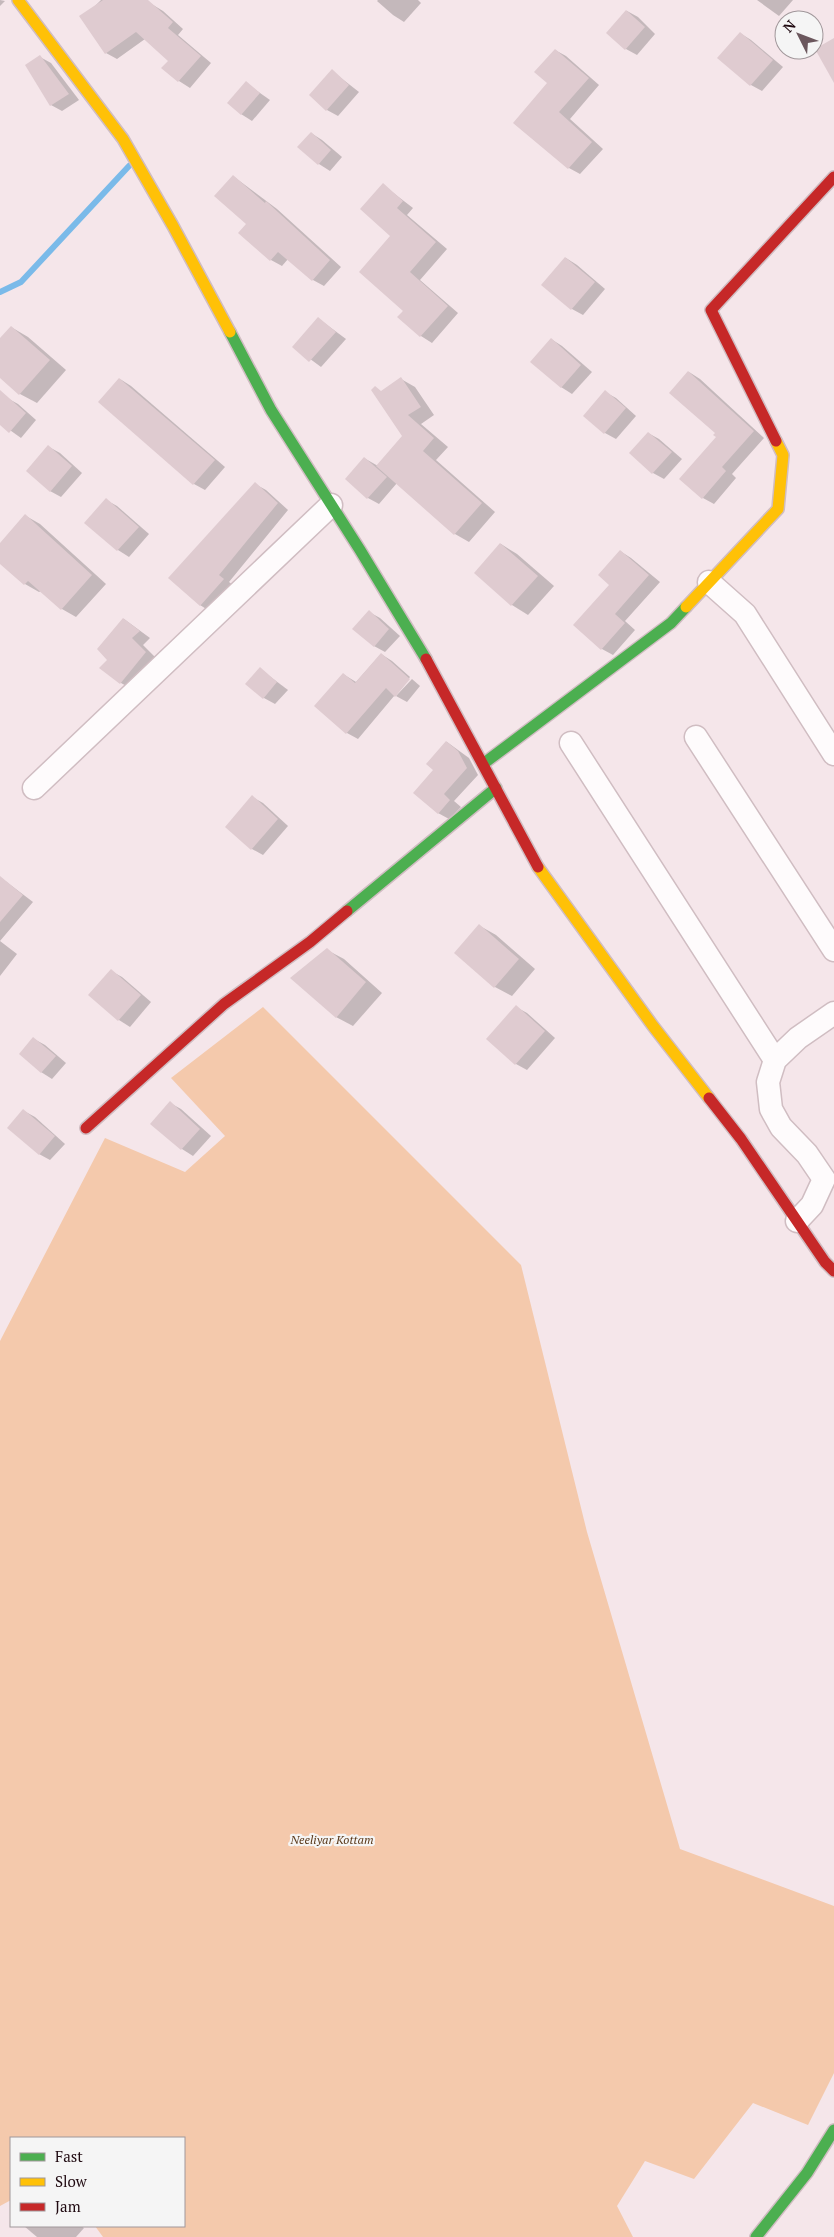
<svg xmlns="http://www.w3.org/2000/svg" width="834" height="2237" viewBox="0 0 834 2237" font-family="'PT Serif',serif">
<style>
.green{fill:#f4c9ac}
.shadow{fill:#0003}
.lines{fill:none;stroke-linecap:round;stroke-linejoin:round}
.stream{stroke:#7abae9;stroke-width:6}
.building{fill:#dfcbd0}
.street-casing{stroke:#d0bdc2;stroke-width:25}
.fast-casing{stroke:#d0bdc2;stroke-width:14}
.slow-casing{stroke:#d0bdc2;stroke-width:14}
.jam-casing{stroke:#d0bdc2;stroke-width:14}
.street{stroke:#fefbfc;stroke-width:22}
.fast{stroke:#4caf50;stroke-width:11}
.slow{stroke:#ffc107;stroke-width:11}
.jam{stroke:#c62828;stroke-width:11}
.labels{text-anchor:middle;dominant-baseline:central;stroke-width:4.5;stroke-linejoin:round;paint-order:stroke}
.park-label{font-size:12px;font-style:italic;fill:#5b3a1b;stroke:#f5f5f5}
</style>
<rect width="100%" height="100%" fill="#f5e6ea"/>
<!-- green -->
<path class="green" d="M263 1007 521 1265 587 1532 680 1849 834 1906V2073L808 2125 753 2103 694 2179 645 2161 617 2206 633 2237H103L95 2226H184V2138H11V2200L0 2206V1341L105 1138 185 1172 225 1136 171 1078Z"/>
<!-- shadow -->
<g class="shadow">
<path d="M0 0 5 1 0 6Z"/>
<path d="M101 0H145L163 11 183 29 178 35 211 63 190 88 179 81 169 60 145 39 117 59 106 53 93 8Z"/>
<path d="M378 0H418L421 3 404 22 393 15 377 1Z"/>
<path d="M757 0H793L779 16Z"/>
<path d="M627 11 638 17 655 34 637 55 626 49Z"/>
<path d="M740 33 751 40 783 67 762 91 751 85Z"/>
<path d="M555 50 566 56 599 85 570 119 603 149 580 174 569 168 514 123 549 83Z"/>
<path d="M40 57 51 63 79 100 62 111 51 105Z"/>
<path d="M332 71 359 92 338 116 327 110Z"/>
<path d="M246 83 270 100 252 121 241 114Z"/>
<path d="M311 133 322 140 342 157 330 171 319 164Z"/>
<path d="M233 176 277 209 341 267 324 286 313 280 288 259 282 266 271 260 240 233 248 224Z"/>
<path d="M383 185 413 208 407 215 447 249 420 280 458 313 432 343 421 336 399 317 404 310Z"/>
<path d="M566 258 577 265 605 289 583 315 572 309Z"/>
<path d="M319 319 346 339 321 367 294 347Z"/>
<path d="M11 327 28 337 66 370 37 403 20 394 0 376V340Z"/>
<path d="M551 339 562 346 592 372 572 394 561 387Z"/>
<path d="M689 372 700 379 764 438 732 474 736 478 714 504 703 498 718 437Z"/>
<path d="M120 379 131 386 225 467 205 490 194 484Z"/>
<path d="M401 379 415 387 434 415 421 424 448 447 436 460 495 512 469 542 455 534 397 483 379 504 368 498 364 458 378 466 404 436 375 388 382 392Z"/>
<path d="M605 392 616 398 636 416 616 439 605 433Z"/>
<path d="M7 398 18 404 36 420 21 438 0 423V405Z"/>
<path d="M648 433 659 439 682 459 664 479 653 473Z"/>
<path d="M49 447 60 453 82 473 61 497 50 491Z"/>
<path d="M255 484 266 490 288 510 229 582 234 586 211 612 200 605Z"/>
<path d="M106 500 117 506 149 534 129 557 118 550 86 523Z"/>
<path d="M26 516 40 524 106 584 76 617 62 609 41 591 39 592 25 584 0 562V545Z"/>
<path d="M501 544 517 554 554 586 528 615 512 605 475 573Z"/>
<path d="M620 551 631 558 660 582 625 621 635 630 613 655 602 649 575 625 610 585Z"/>
<path d="M369 612 380 618 400 636 385 652 374 646Z"/>
<path d="M124 619 150 638 143 645 157 659 132 689 121 683 108 660Z"/>
<path d="M381 654 392 661 410 677 358 739 347 733 343 674 356 682Z"/>
<path d="M260 669 288 690 275 704 264 698Z"/>
<path d="M412 679 420 686 407 702 396 696Z"/>
<path d="M447 742 469 758 478 775 454 801 461 807 449 819 438 813 435 770Z"/>
<path d="M252 797 263 803 288 826 263 855 252 849Z"/>
<path d="M0 877 33 902 0 941 17 954 0 976Z"/>
<path d="M480 926 496 935 535 969 512 996 495 987 456 953Z"/>
<path d="M327 950 344 959 382 993 353 1026 336 1017Z"/>
<path d="M111 971 122 977 151 1002 130 1027 119 1020 90 995Z"/>
<path d="M516 1007 527 1013 555 1038 527 1070 516 1064 488 1039Z"/>
<path d="M34 1039 45 1045 66 1063 52 1079 41 1072Z"/>
<path d="M170 1103 181 1109 211 1136 193 1156 182 1149 152 1124Z"/>
<path d="M24 1111 35 1117 65 1144 50 1160 39 1154Z"/>
<path d="M24 2226H81L84 2228 76 2237H37Z"/>
</g>
<g class="lines">
<!-- stream -->
<path class="stream" d="M0 292 21 282 129 166"/>
</g>
<!-- building -->
<g class="building">
<path d="M103 0H148L173 22 168 28 201 56 178 82 161 68 168 61 136 32 105 54 79 16Z"/>
<path d="M626 10 645 27 625 50 606 33Z"/>
<path d="M740 32 773 60 750 86 717 58Z"/>
<path d="M834 38V83L815 49Z"/>
<path d="M555 49 589 78 559 112 592 142 568 169 513 123 547 83 534 72Z"/>
<path d="M40 55 69 94 50 106 25 65Z"/>
<path d="M332 69 349 85 326 111 309 95Z"/>
<path d="M246 81 260 93 241 115 227 103Z"/>
<path d="M311 132 331 150 318 165 297 147Z"/>
<path d="M233 175 265 203 266 201 330 260 312 281 278 252 270 261 238 233 246 224 214 196Z"/>
<path d="M383 183 403 201 397 208 436 242 410 272 448 306 420 337 397 317 403 311 359 272 390 236 360 209Z"/>
<path d="M565 257 595 282 571 310 541 285Z"/>
<path d="M318 317 336 332 309 362 292 347Z"/>
<path d="M11 326 50 360 19 395 0 378V338Z"/>
<path d="M551 338 581 365 561 388 530 362Z"/>
<path d="M688 371 754 431 722 467 726 471 702 499 679 479 716 437 713 435 715 433 669 393Z"/>
<path d="M401 377 421 407 408 415 434 438 423 451 482 503 454 535 376 466 402 436 371 390 375 386 381 391Z"/>
<path d="M119 378 215 460 193 485 98 402Z"/>
<path d="M0 390 26 413 9 433 0 425Z"/>
<path d="M605 390 626 408 604 434 583 416Z"/>
<path d="M648 432 672 452 652 474 629 453Z"/>
<path d="M48 445 72 466 50 492 26 471Z"/>
<path d="M364 457 387 477 367 499 345 479Z"/>
<path d="M255 482 278 503 219 575 224 579 200 606 168 578Z"/>
<path d="M106 498 139 527 117 551 84 523Z"/>
<path d="M25 514 92 575 61 610 28 581 24 585 0 564V543Z"/>
<path d="M500 543 538 576 511 606 474 573Z"/>
<path d="M620 550 649 575 615 614 625 623 601 650 573 625 609 585 598 575Z"/>
<path d="M369 610 389 629 374 647 352 629Z"/>
<path d="M123 618 140 631 132 638 146 652 120 684 99 668 107 660 97 649Z"/>
<path d="M381 653 410 679 395 697 386 688 346 734 314 706 343 673 355 683Z"/>
<path d="M260 667 277 682 263 699 245 684Z"/>
<path d="M446 741 458 751 467 768 444 794 450 800 438 814 413 793 433 770 426 764Z"/>
<path d="M252 795 278 819 251 850 225 827Z"/>
<path d="M0 876 23 895 0 922Z"/>
<path d="M479 924 519 959 494 988 454 953Z"/>
<path d="M327 948 366 982 336 1018 290 978Z"/>
<path d="M111 969 141 995 118 1021 88 995Z"/>
<path d="M516 1005 545 1031 515 1065 486 1039Z"/>
<path d="M33 1037 56 1056 41 1073 19 1054Z"/>
<path d="M170 1101 200 1129 181 1150 150 1124Z"/>
<path d="M23 1109 55 1136 39 1155 7 1128Z"/>
</g>
<g class="lines">
<!-- street casing -->
<g class="street-casing">
<g id="street">
<path d="M709 582 745 614 834 754"/>
<path d="M696 737 834 950"/>
<path d="M571 743 775 1060"/>
<path d="M34 788 331 505"/>
<path d="M797 1221 812 1205 824 1179 807 1154 781 1127 771 1109 768 1082 775 1060 798 1038 834 1013"/>
</g>
</g>
<!-- fast casing -->
<g class="fast-casing">
<g id="fast">
<path d="M230 332 271 410 360 550 426 659"/>
<path d="M483 764 671 623 686 607"/>
<path d="M347 911 496 788"/>
<path d="M756 2237 807 2173 834 2130"/>
</g>
</g>
<!-- slow casing -->
<g class="slow-casing">
<g id="slow">
<path d="M18 0 123 139 173 226 230 332"/>
<path d="M686 607 778 509 783 455 776 441"/>
<path d="M538 867 653 1026 709 1098"/>
</g>
</g>
<!-- jam casing -->
<g class="jam-casing">
<g id="jam">
<path d="M776 441 711 310 834 177"/>
<path d="M426 659 538 867"/>
<path d="M709 1098 741 1139 825 1262 834 1271"/>
<path d="M86 1128 224 1004 310 942 347 911"/>
</g>
</g>
<!-- street -->
<use href="#street" class="street"/>
<!-- fast -->
<use href="#fast" class="fast"/>
<!-- slow -->
<use href="#slow" class="slow"/>
<!-- jam -->
<use href="#jam" class="jam"/>
</g>
<g class="labels">
<!-- park labels -->
<g class="park-label">
<text x="332" y="1839">Neeliyar Kottam</text>
</g>
</g>
<!-- legend -->
<rect x="10" y="2137" width="175" height="90" fill="#f5f5f5" stroke="#a0979a"/>
<rect x="20" y="2153" width="25" height="8" fill="#4caf50" stroke="#a0979a"/>
<text x="55" y="2162" font-size="15" fill="#200a11">Fast</text>
<rect x="20" y="2178" width="25" height="8" fill="#ffc107" stroke="#a0979a"/>
<text x="55" y="2187" font-size="15" fill="#200a11">Slow</text>
<rect x="20" y="2203" width="25" height="8" fill="#c62828" stroke="#a0979a"/>
<text x="55" y="2212" font-size="15" fill="#200a11">Jam</text>
<!-- north arrow -->
<g transform="translate(799 35) rotate(312)"><circle r="24" fill="#f5f5f5" stroke="#a0979a"/>
<path d="M0-4L9 19L0 12L-9 19Z" fill="#6b575d"/>
<text y="-8" font-size="14" font-weight="bold" text-anchor="middle" fill="#200a11">N</text>
</g>
</svg>
